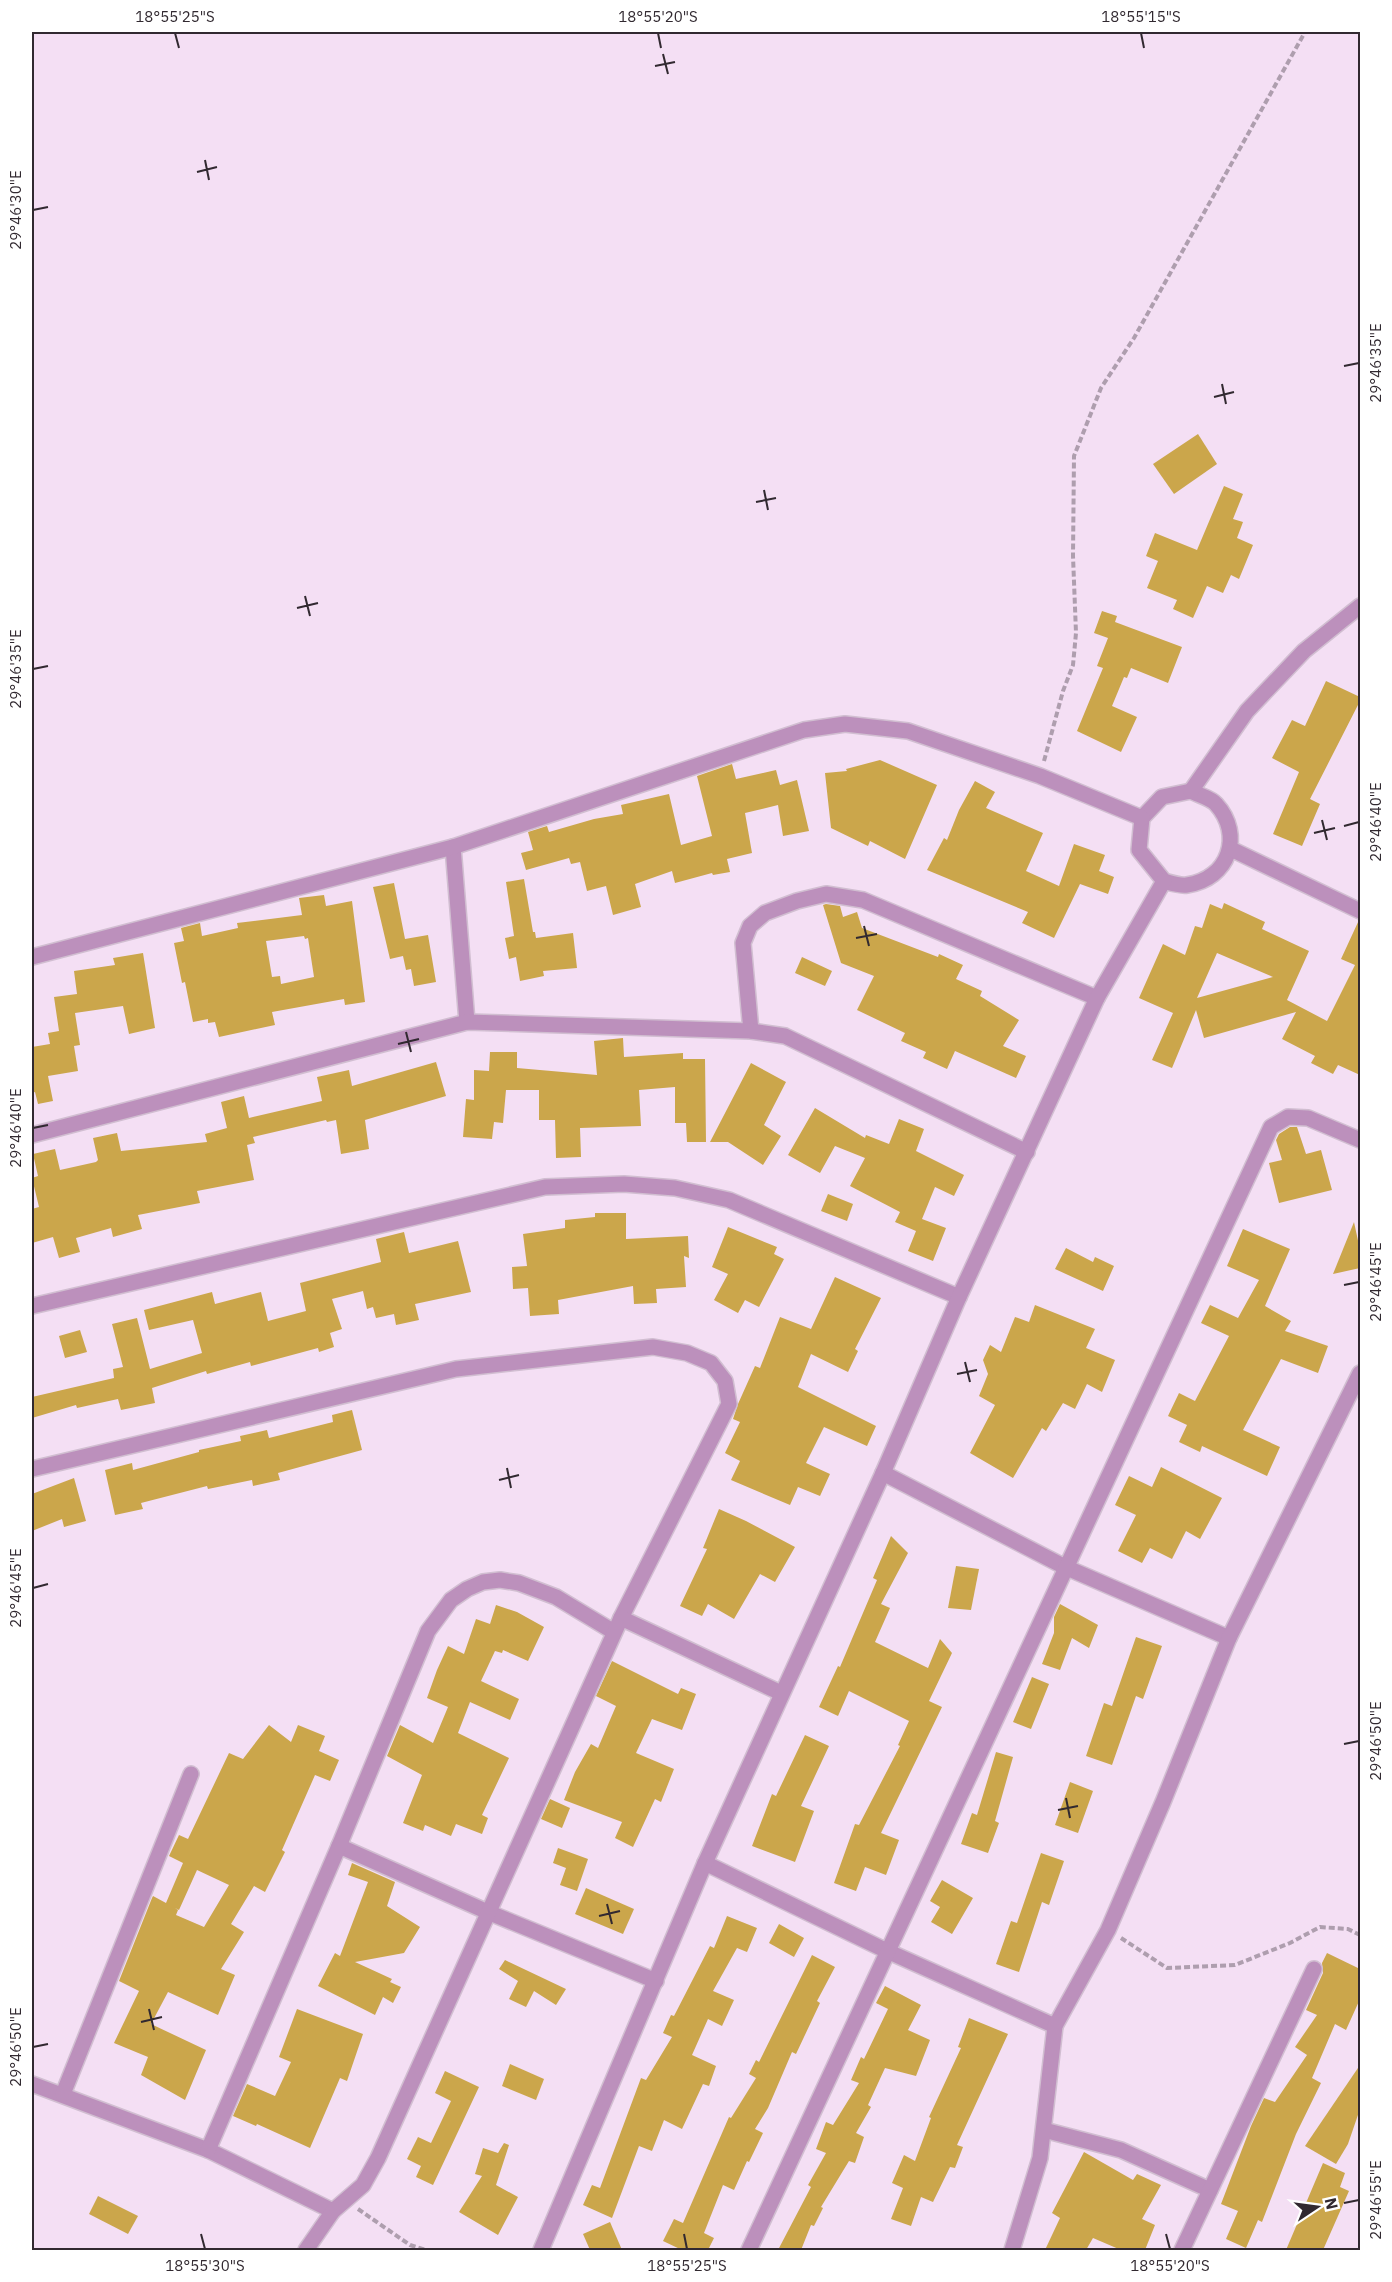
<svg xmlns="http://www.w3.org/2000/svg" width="1392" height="2282" viewBox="0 0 1392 2282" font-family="'IBM Plex Sans',sans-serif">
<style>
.building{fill:#cba64b;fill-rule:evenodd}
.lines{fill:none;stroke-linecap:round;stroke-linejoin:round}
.street-casing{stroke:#d1bed1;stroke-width:18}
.path{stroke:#ae9eae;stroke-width:4;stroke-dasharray:6 3;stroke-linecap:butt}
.street{stroke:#bc90bc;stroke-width:15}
.ticks{fill:none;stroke:#312930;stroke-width:2}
.neatline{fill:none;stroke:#312930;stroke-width:2}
.ticks-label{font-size:15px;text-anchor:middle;fill:#312930}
</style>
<rect width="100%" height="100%" fill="#f4dff4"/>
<!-- building -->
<g class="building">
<path d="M1198 434 1217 464 1174 494 1153 464Z"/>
<path d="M1224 486 1243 494 1233 519 1243 522 1237 538 1253 545 1239 579 1231 575 1223 593 1207 586 1193 618 1173 609 1177 600 1147 588 1158 561 1146 556 1155 533 1197 550Z"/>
<path d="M1102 611 1117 616 1115 622 1182 647 1168 683 1131 668 1127 678 1124 677 1112 706 1137 717 1121 752 1077 731 1103 668 1097 666 1108 638 1094 633Z"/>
<path d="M1326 681 1360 697V701L1310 799 1320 804 1302 846 1273 834 1299 772 1272 758 1292 720 1305 726Z"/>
<path d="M880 760 937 785 905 859 870 841 868 846 831 828 825 773 847 771 846 769Z"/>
<path d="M732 764 736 779 776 770 780 785 797 780 809 831 783 836 778 805 745 813 752 853 727 859 730 872 713 875 712 873 675 883 672 871 635 884 641 907 613 915 606 886 587 891 580 862 571 864 569 858 526 870 521 853 533 850 528 832 547 826 549 832 594 819 623 814 621 805 669 794 681 845 712 836 697 776Z"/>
<path d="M975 781 995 792 986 808 1043 833 1026 871 1059 886 1074 844 1105 855 1099 871 1114 877 1108 894 1080 884 1054 938 1022 923 1028 912 927 870 944 838 947 840 959 810Z"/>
<path d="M524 879 533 932H535L536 938 573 933 577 968 543 971 544 976 520 981 516 957 509 959 505 938 514 936 506 882Z"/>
<path d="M394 883 405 939 428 935 436 982 414 986 411 969 406 970 403 956 390 959 373 887Z"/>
<path d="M324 895 326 906 352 901 365 1002 345 1005 344 999 272 1012 275 1025 219 1037 215 1022 208 1023V1019L193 1022 185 982 182 983 174 943 184 941 181 928 200 923 202 936 238 928 237 923 302 915 299 898ZM304 936 305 939 308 938 314 977 281 984 280 976 272 977 266 941Z"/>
<path d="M1224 903 1265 922 1262 929 1309 951 1287 1000 1327 1021 1355 965 1341 959 1359 920 1360 921V1075L1338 1065 1333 1074 1311 1063 1315 1056 1282 1039 1296 1012 1204 1038 1196 1010 1172 1068 1152 1060 1173 1013 1139 998 1163 944 1185 955 1195 926 1202 928 1210 904 1222 909ZM1217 953 1273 977 1197 998Z"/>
<path d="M826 904 840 906 843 917 857 912 862 928 938 957 939 954 963 965 956 979 982 991 980 996 1019 1020 1003 1046 1026 1056 1016 1078 955 1051 947 1069 923 1058 926 1052 901 1041 905 1033 857 1010 874 976 841 963 823 905Z"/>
<path d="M143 953 155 1028 129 1034 123 1006 75 1013 80 1045 74 1046 78 1071 48 1076 53 1101 38 1104 35 1092 32 1093V1047L50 1044 48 1033 59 1031 54 997 77 994 74 971 115 965 113 958Z"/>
<path d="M802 957 832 971 825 986 795 973Z"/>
<path d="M623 1038 624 1057 683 1053V1059H705L706 1142H687L686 1123H675V1087L639 1090 641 1126 580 1128 581 1157 556 1158 555 1120H539V1090H506L503 1123 494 1122 492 1139 463 1137 466 1099 474 1100V1070L489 1071 490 1052H517V1068L597 1075 594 1041Z"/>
<path d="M436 1062 446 1096 365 1120 369 1149 341 1154 336 1120 327 1122 326 1120 253 1137 255 1143 247 1145 254 1180 197 1191 200 1203 138 1215 142 1229 113 1237 111 1228 76 1238 80 1252 59 1258 53 1237 32 1243V1209L39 1207 32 1178 38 1176 33 1154 55 1149 60 1170 96 1162 98 1160 93 1138 117 1133 121 1151 207 1142 205 1134 227 1128 221 1102 244 1096 249 1118 322 1101 317 1077 349 1070 352 1086Z"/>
<path d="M751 1063 786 1082 764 1125 781 1136 763 1165 728 1142H710Z"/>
<path d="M815 1108 865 1138 866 1135 889 1144 899 1119 924 1129 916 1151 964 1175 954 1196 935 1187 922 1219 946 1228 933 1261 908 1251 916 1231 895 1222 900 1212 850 1186 865 1158 835 1146 820 1173 788 1155Z"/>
<path d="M1290 1127H1297L1306 1154 1321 1150 1332 1190 1279 1203 1269 1163 1282 1160 1276 1140 1279 1134Z"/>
<path d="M828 1194 853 1204 847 1221 821 1211Z"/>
<path d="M595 1213H626V1239L688 1236 689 1258 684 1256 686 1287 656 1289 657 1303 634 1304 633 1286 558 1300 559 1314 530 1316 528 1288 513 1289 512 1267 527 1266 523 1234 565 1228V1220L595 1217Z"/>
<path d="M1354 1222 1360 1250V1268L1333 1274Z"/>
<path d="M728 1227 777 1247 774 1254 784 1259 759 1307 745 1300 738 1313 714 1300 728 1274 712 1267Z"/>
<path d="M1243 1229 1290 1249 1265 1306 1291 1321 1285 1331 1328 1346 1318 1373 1281 1359 1243 1430 1280 1447 1267 1476 1202 1446 1200 1452 1179 1442 1187 1425 1168 1416 1179 1393 1195 1401 1229 1336 1201 1323 1210 1305 1238 1318 1259 1280 1227 1266Z"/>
<path d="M404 1232 409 1253 458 1241 471 1292 415 1304 419 1320 396 1325 394 1314 376 1318 373 1307 367 1309 363 1291 332 1299 342 1329 330 1333 334 1347 319 1352 318 1348 251 1366 250 1362 207 1374 206 1371 152 1388 155 1403 121 1410 118 1399 77 1408 76 1405 32 1418V1397L114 1378 113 1369 123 1367 112 1324 137 1318 150 1369 202 1353 193 1320 149 1330 144 1310 212 1292 215 1304 261 1292 268 1321 306 1311 300 1283 381 1262 376 1239Z"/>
<path d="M1066 1248 1093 1262 1095 1257 1114 1266 1103 1291 1055 1269Z"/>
<path d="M835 1277 881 1298 855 1349 858 1351 848 1372 811 1354 798 1387 876 1426 867 1446 824 1427 806 1463 830 1474 820 1496 798 1487 790 1505 731 1480 740 1461 725 1453 740 1422 733 1419 738 1404 755 1366 760 1368 780 1317 811 1329Z"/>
<path d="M1035 1305 1095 1329 1086 1348 1115 1360 1102 1392 1087 1384 1075 1409 1063 1403 1046 1431 1042 1428 1013 1478 970 1453 995 1405 979 1396 988 1374 983 1360 990 1345 1001 1352 1015 1317 1029 1322Z"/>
<path d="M80 1330 87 1352 65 1358 59 1336Z"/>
<path d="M352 1410 362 1450 278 1473 280 1480 253 1486 252 1480 208 1489 207 1486 141 1503 143 1509 115 1515 105 1470 132 1463 133 1470 199 1452V1450L241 1441 240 1436 267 1430 269 1438 333 1422 332 1415Z"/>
<path d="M1161 1467 1222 1498 1200 1539 1186 1531 1172 1559 1150 1548 1142 1563 1118 1551 1136 1515 1115 1505 1129 1476 1152 1487Z"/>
<path d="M74 1478 86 1521 64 1527 62 1519 32 1531V1494Z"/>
<path d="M719 1509 746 1521 795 1547 775 1582 760 1574 734 1619 708 1604 702 1616 680 1606 707 1549 703 1548Z"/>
<path d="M891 1536 908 1553 881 1604 890 1608 875 1642 928 1668 940 1639 952 1653 929 1701 942 1707 881 1833 899 1840 886 1875 865 1867 856 1891 834 1883 855 1824 859 1825 900 1746 898 1745 909 1721 849 1691 838 1716 819 1707 838 1666 840 1667 877 1580 873 1578Z"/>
<path d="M956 1566 979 1569 971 1610 948 1608Z"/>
<path d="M1060 1604 1098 1625 1089 1648 1072 1638 1060 1670 1042 1664 1054 1633V1617Z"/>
<path d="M496 1605 517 1612 544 1627 528 1661 503 1650 502 1653 495 1651 481 1681 519 1699 510 1720 470 1702 458 1733 509 1758 482 1815 488 1818 482 1834 456 1824 451 1836 425 1825 423 1831 403 1823 422 1775 387 1756 400 1725 433 1743 448 1707 427 1698 437 1670 448 1646 464 1654 476 1619 490 1624Z"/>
<path d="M1136 1637 1162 1646 1143 1699 1136 1696 1112 1765 1086 1756 1104 1703 1112 1706Z"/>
<path d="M612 1661 678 1694 681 1688 696 1694 682 1730 652 1719 636 1753 674 1769 661 1802 655 1799 633 1847 615 1838 622 1822 564 1800 575 1772 591 1744 598 1748 616 1706 596 1696Z"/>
<path d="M1032 1677 1049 1684 1031 1729 1013 1722Z"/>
<path d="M269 1725 291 1742 298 1725 325 1736 319 1751 339 1760 330 1781 315 1775 282 1850 285 1852 265 1892 254 1886 231 1924 244 1932 221 1969 235 1975 218 2015 168 1992 151 2024 206 2050 185 2100 141 2075 148 2057 114 2043 139 1991 119 1981 152 1898 153 1896 166 1903 183 1863 169 1856 179 1835 188 1839 229 1753 243 1759ZM197 1870 229 1885 204 1927 176 1915 178 1910 175 1908 179 1910Z"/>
<path d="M805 1735 829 1746 801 1806 814 1811 795 1862 752 1846 772 1794 776 1796Z"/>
<path d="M996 1752 1013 1757 995 1821 999 1823 988 1853 961 1844 972 1813 977 1815Z"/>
<path d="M1070 1782 1093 1791 1078 1833 1055 1825Z"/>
<path d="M550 1799 570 1808 562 1828 541 1819Z"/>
<path d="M558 1848 588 1859 577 1891 560 1885 566 1868 553 1863Z"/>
<path d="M1041 1853 1064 1861 1049 1905 1042 1902 1019 1972 996 1964 1011 1921 1017 1923Z"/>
<path d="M352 1863 395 1882 387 1906 420 1927 404 1953 355 1962 392 1979 390 1982 401 1987 393 2003 383 1997 375 2015 318 1986 335 1953 340 1956 368 1882 348 1875Z"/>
<path d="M942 1880 973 1898 952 1934 931 1922 940 1907 930 1901Z"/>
<path d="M586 1888 634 1909 623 1934 575 1914Z"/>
<path d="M727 1916 757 1928 747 1952 737 1948 713 1991 734 2000 722 2026 708 2019 692 2055 716 2066 709 2086 703 2084 682 2129 664 2120 652 2151 639 2146 612 2218 583 2205 592 2185 600 2188 641 2078 646 2080 672 2037 663 2033 671 2015 674 2016 710 1946 714 1948Z"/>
<path d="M779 1924 804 1938 794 1957 769 1943Z"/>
<path d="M1327 1953 1360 1969V1999L1346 2030 1335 2024 1312 2078 1321 2083 1296 2134 1262 2222 1258 2220 1246 2248 1226 2239 1238 2211 1221 2204 1251 2126 1264 2098 1275 2102 1307 2055 1295 2047 1317 2015 1306 2010 1323 1973 1322 1963Z"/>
<path d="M812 1955 835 1967 817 2001 820 2003 796 2054 792 2052 768 2108 755 2129 763 2133 749 2162 747 2161 734 2190 723 2185 704 2233 714 2238 708 2250H682L663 2241 674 2219 683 2223 729 2117 731 2118 756 2078 749 2074 756 2060 759 2062Z"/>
<path d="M505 1960 566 1989 556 2005 534 1991 526 2007 509 1999 518 1981 499 1969Z"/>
<path d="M885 1986 921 2005 908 2030 930 2040 916 2076 885 2068 868 2105 871 2107 856 2133 864 2137 855 2163 849 2161 821 2207 823 2208 814 2226 811 2225 801 2250H778L811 2187 808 2185 826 2153 816 2149 826 2122 833 2125 859 2083 851 2080 861 2057 864 2059 888 2009 876 2003Z"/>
<path d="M297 2009 363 2034 347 2081 340 2078 310 2148 257 2124 256 2126 233 2116 247 2084 275 2096 291 2062 279 2057Z"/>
<path d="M969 2018 1008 2034 957 2145 963 2147 955 2168 950 2167 933 2202 921 2197 911 2226 891 2219 903 2188 892 2183 904 2155 915 2161 931 2118 929 2117 961 2048 958 2047Z"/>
<path d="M510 2064 544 2079 536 2100 502 2086Z"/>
<path d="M1360 2065V2109L1348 2144 1336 2164 1305 2146Z"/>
<path d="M445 2071 479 2087 433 2185 416 2177 421 2166 407 2159 418 2137 431 2143 451 2101 435 2093Z"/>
<path d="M504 2143 509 2145 496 2185 518 2197 498 2235 459 2212 482 2176 475 2174 483 2148 498 2153Z"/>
<path d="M1084 2152 1133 2180 1137 2174 1161 2185 1142 2219 1155 2225 1145 2250H1121L1093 2238 1086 2250H1045L1060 2218 1052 2213Z"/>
<path d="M1323 2163 1345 2173 1340 2187 1349 2191 1323 2250H1286Z"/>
<path d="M98 2196 138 2216 128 2234 89 2214Z"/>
<path d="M610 2222 622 2250H590L583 2234Z"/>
</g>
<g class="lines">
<!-- street casing -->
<g class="street-casing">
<g id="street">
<path d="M1191 791C1198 795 1211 798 1216 804 1244 835 1229 879 1187 885 1180 886 1171 883 1164 881L1139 850 1142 818 1162 797Z"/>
<path d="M1191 791 1247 711 1304 651 1360 606"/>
<path d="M453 847 467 1022"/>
<path d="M1231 849 1360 911"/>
<path d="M32 957 453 847 804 730 845 724 908 731 1040 776 1142 818"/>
<path d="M751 1031 743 943 750 926 765 913 797 901 826 894 863 900 1097 998"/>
<path d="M32 1135 467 1022 751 1031 785 1036 1027 1152"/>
<path d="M32 1306 545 1187 624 1184 675 1188 729 1200 959 1297"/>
<path d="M32 1469 456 1369 653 1347 687 1353 711 1363 725 1381 729 1404 621 1618"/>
<path d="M883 1473 1065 1567 1229 1638"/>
<path d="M339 1846 490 1913 656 1981"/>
<path d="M705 1863 887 1951 1055 2026"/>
<path d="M32 2084 208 2150 333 2211"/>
<path d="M63 2094 191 1774"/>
<path d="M1044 2130 1121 2150 1210 2190"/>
<path d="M208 2150 339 1846 428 1631 451 1600 467 1589 483 1582 500 1580 519 1583 556 1597 614 1632"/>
<path d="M306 2250 333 2211 363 2185 378 2158 621 1618 781 1693"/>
<path d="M541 2250 705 1863 883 1473 959 1297 1097 998 1164 881"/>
<path d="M749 2250 1271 1127 1288 1117 1308 1118 1360 1140"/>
<path d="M1012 2250 1040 2158 1055 2026 1108 1930 1163 1802 1229 1638 1360 1373"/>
<path d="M1182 2250 1314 1969"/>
</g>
</g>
<!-- path -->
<g class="path">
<path d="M1044 761 1063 691 1073 665 1076 633 1073 556 1074 456 1101 388 1134 338 1305 32"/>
<path d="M1121 1938 1167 1968 1235 1965 1290 1943 1320 1927 1348 1929 1360 1935"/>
<path d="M358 2209 410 2245 426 2250"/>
</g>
<!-- street -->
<use href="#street" class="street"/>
</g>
<!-- ticks -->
<path class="ticks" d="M175 33 179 48M658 33 661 48M1141 33 1144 48M663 54 668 74M655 66 675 62M205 160 209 180M197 172 217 167M33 210 48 207M1344 366 1359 363M1222 384 1226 404M1214 397 1234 392M764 490 768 510M756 502 776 498M305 596 310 616M297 608 318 603M33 669 48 666M1322 820 1327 840M1344 826 1359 822M1314 833 1335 828M864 926 869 946M856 938 877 934M406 1032 411 1052M398 1044 419 1039M33 1128 48 1125M1344 1285 1359 1282M965 1362 970 1382M957 1374 977 1370M507 1468 511 1488M499 1480 519 1475M33 1588 48 1584M1344 1744 1359 1741M1066 1798 1070 1818M1058 1810 1078 1806M607 1904 612 1924M599 1916 620 1911M149 2009 154 2030M141 2022 162 2017M33 2047 48 2044M1344 2203 1359 2200M201 2234 205 2249M684 2234 687 2249M1166 2234 1170 2249"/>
<!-- border -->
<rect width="1392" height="2282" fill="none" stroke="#ffffff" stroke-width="66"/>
<!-- north arrow -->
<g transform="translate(1317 2207) rotate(77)" stroke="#ffffff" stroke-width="4.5" paint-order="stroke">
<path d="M0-4.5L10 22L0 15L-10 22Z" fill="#312930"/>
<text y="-9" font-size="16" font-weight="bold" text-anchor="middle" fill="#312930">N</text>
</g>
<rect x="33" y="33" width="1326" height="2216" class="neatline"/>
<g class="ticks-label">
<text x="175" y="22">18°55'25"S</text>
<text x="658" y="22">18°55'20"S</text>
<text x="1141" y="22">18°55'15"S</text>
<text transform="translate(16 210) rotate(-90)" y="5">29°46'30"E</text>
<text transform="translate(1376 363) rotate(-90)" y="5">29°46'35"E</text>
<text transform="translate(16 669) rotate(-90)" y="5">29°46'35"E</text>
<text transform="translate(1376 822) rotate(-90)" y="5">29°46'40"E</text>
<text transform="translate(16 1128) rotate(-90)" y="5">29°46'40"E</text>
<text transform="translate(1376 1282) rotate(-90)" y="5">29°46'45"E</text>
<text transform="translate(16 1588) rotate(-90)" y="5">29°46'45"E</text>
<text transform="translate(1376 1741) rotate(-90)" y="5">29°46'50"E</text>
<text transform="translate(16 2047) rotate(-90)" y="5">29°46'50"E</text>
<text transform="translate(1376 2200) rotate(-90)" y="5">29°46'55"E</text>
<text x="205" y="2271">18°55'30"S</text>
<text x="687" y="2271">18°55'25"S</text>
<text x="1170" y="2271">18°55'20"S</text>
</g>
</svg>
